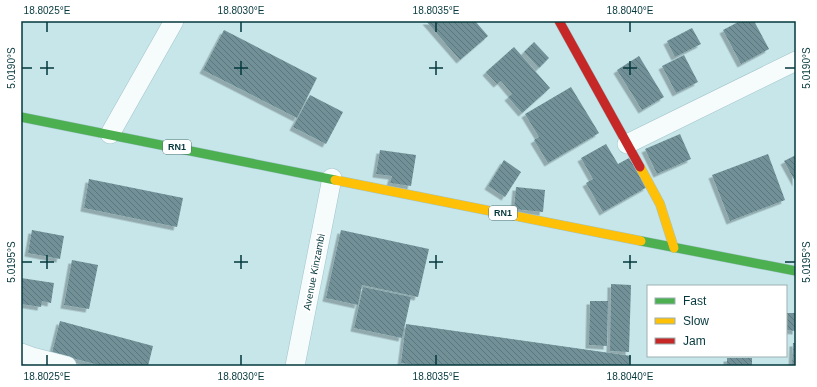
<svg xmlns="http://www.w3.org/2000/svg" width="817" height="387" viewBox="0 0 817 387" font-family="Helvetica,sans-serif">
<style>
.building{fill:url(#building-back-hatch);filter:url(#shadow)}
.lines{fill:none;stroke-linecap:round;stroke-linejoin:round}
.street-casing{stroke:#a1c4c8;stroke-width:20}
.fast-casing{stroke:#a1c4c8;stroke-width:10}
.slow-casing{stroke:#a1c4c8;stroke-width:10}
.jam-casing{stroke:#a1c4c8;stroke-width:10}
.street{stroke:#f6fbfc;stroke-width:19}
.fast{stroke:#4caf50;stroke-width:9}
.slow{stroke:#ffc107;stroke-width:9}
.jam{stroke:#c62828;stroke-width:9}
.ticks{fill:none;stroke:#05383d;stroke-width:1.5}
.labels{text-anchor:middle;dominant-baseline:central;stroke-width:4;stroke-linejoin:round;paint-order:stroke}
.shield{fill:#fff;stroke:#507477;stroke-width:1}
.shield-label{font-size:9px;font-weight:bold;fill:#05383d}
.street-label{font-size:10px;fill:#05383d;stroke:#fff}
.neatline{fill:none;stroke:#05383d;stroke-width:1.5}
.ticks-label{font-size:10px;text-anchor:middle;fill:#05383d}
</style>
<defs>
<pattern id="building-back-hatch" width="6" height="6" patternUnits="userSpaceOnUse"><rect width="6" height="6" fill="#719097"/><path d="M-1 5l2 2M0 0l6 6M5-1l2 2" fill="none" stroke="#5b777c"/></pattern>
<filter id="shadow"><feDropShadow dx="-3.5" dy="3.5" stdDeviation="0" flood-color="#0004"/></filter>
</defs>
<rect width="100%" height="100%" fill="#c6e6ea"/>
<!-- building -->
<g class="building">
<path d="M426 21H475L488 36 460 60Z"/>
<path d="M740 21H754L769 49 741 64 723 30Z"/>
<path d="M692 28 701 44 675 57 667 41Z"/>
<path d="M224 30 317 78 297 118 203 70Z"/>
<path d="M534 42 549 58 539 68 524 52Z"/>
<path d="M514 47 550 88 522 113 508 97 512 94 501 81 497 84 486 72Z"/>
<path d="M684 55 698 82 676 93 662 66Z"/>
<path d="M639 56 664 97 642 110 617 70Z"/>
<path d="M571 87 599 133 548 163 534 140 539 137 525 114Z"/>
<path d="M310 95 343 112 326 144 293 127Z"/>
<path d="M680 134 691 159 657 174 645 149Z"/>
<path d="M606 144 618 164 629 158 647 187 603 212 586 183 593 179 581 158Z"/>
<path d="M380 150 416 155 411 186 390 183 392 176 376 174Z"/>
<path d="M768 154 785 200 730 221 712 175Z"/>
<path d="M796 155V183L784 161Z"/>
<path d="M504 160 521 172 505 197 488 186Z"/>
<path d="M89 179 183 198 177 227 84 208Z"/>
<path d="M516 187 545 190 543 212 514 209Z"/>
<path d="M32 230 64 236 60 259 28 253Z"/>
<path d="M341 230 429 249 418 297 362 285 358 305 326 298Z"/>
<path d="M72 260 98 265 89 309 64 305Z"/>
<path d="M21 278 54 283 51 303 42 301 41 307 21 304Z"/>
<path d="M611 284 631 285 629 352 610 351Z"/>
<path d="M363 287 411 297 402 338 354 328Z"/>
<path d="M590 301H608L607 346 589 345Z"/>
<path d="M786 313H796V331L786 330Z"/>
<path d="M60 321 153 346 148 366H103L52 353Z"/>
<path d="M406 324 631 356 629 366H425L401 363Z"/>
<path d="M793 343H796V366H792Z"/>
<rect x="727" y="358" width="25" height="8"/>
</g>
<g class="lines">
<!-- street casing -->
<g class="street-casing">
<g id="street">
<path d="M110 134 174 21"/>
<path d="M627 144 796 61"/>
<path d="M21 353 32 357 67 366"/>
<path d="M295 366 332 178"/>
</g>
</g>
<!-- fast casing -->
<g class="fast-casing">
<g id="fast">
<path d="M21 117 335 180"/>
<path d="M641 241 796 271"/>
</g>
</g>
<!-- slow casing -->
<g class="slow-casing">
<g id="slow">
<path d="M640 167 660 204 674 248"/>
<path d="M335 180 641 241"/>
</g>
</g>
<!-- jam casing -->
<g class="jam-casing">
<path id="jam" d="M559 21 640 167"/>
</g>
<!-- street -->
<use href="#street" class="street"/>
<!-- fast -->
<use href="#fast" class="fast"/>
<!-- slow -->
<use href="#slow" class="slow"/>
<!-- jam -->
<use href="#jam" class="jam"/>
</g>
<!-- ticks -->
<path class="ticks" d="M47 22V32M241 22V32M436 22V32M630 22V32M47 61V75M241 61V75M436 61V75M630 61V75M22 68H32M40 68H54M234 68H248M429 68H443M623 68H637M785 68H795M47 255V269M241 255V269M436 255V269M630 255V269M22 262H32M40 262H54M234 262H248M429 262H443M623 262H637M785 262H795M47 355V365M241 355V365M436 355V365M630 355V365"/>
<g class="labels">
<!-- shield labels -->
<g class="shield">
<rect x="163" y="140" width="28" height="14" rx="3"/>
<rect x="489" y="206" width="28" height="14" rx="3"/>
</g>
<g class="shield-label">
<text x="177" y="147">RN1</text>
<text x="503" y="213">RN1</text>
</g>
<!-- street labels -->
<g class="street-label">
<text transform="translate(314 272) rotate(-79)">Avenue Kinzambi</text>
</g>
</g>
<!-- border -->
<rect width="817" height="387" fill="none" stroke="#ffffff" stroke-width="44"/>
<!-- legend -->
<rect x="647" y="285" width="140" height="72" fill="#ffffff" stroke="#9bafb1"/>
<rect x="655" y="298" width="20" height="6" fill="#4caf50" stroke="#9bafb1"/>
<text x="683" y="305" font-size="12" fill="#05383d">Fast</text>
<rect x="655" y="318" width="20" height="6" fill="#ffc107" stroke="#9bafb1"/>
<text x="683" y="325" font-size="12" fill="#05383d">Slow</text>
<rect x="655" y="338" width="20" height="6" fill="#c62828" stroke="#9bafb1"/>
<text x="683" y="345" font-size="12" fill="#05383d">Jam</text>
<rect x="22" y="22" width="773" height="343" class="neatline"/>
<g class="ticks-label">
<text x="47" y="14">18.8025°E</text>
<text x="241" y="14">18.8030°E</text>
<text x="436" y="14">18.8035°E</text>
<text x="630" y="14">18.8040°E</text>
<text transform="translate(11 68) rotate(-90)" y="4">5.0190°S</text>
<text transform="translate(806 68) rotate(-90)" y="4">5.0190°S</text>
<text transform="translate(11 262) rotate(-90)" y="4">5.0195°S</text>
<text transform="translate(806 262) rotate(-90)" y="4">5.0195°S</text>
<text x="47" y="380">18.8025°E</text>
<text x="241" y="380">18.8030°E</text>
<text x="436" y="380">18.8035°E</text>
<text x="630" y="380">18.8040°E</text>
</g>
</svg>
